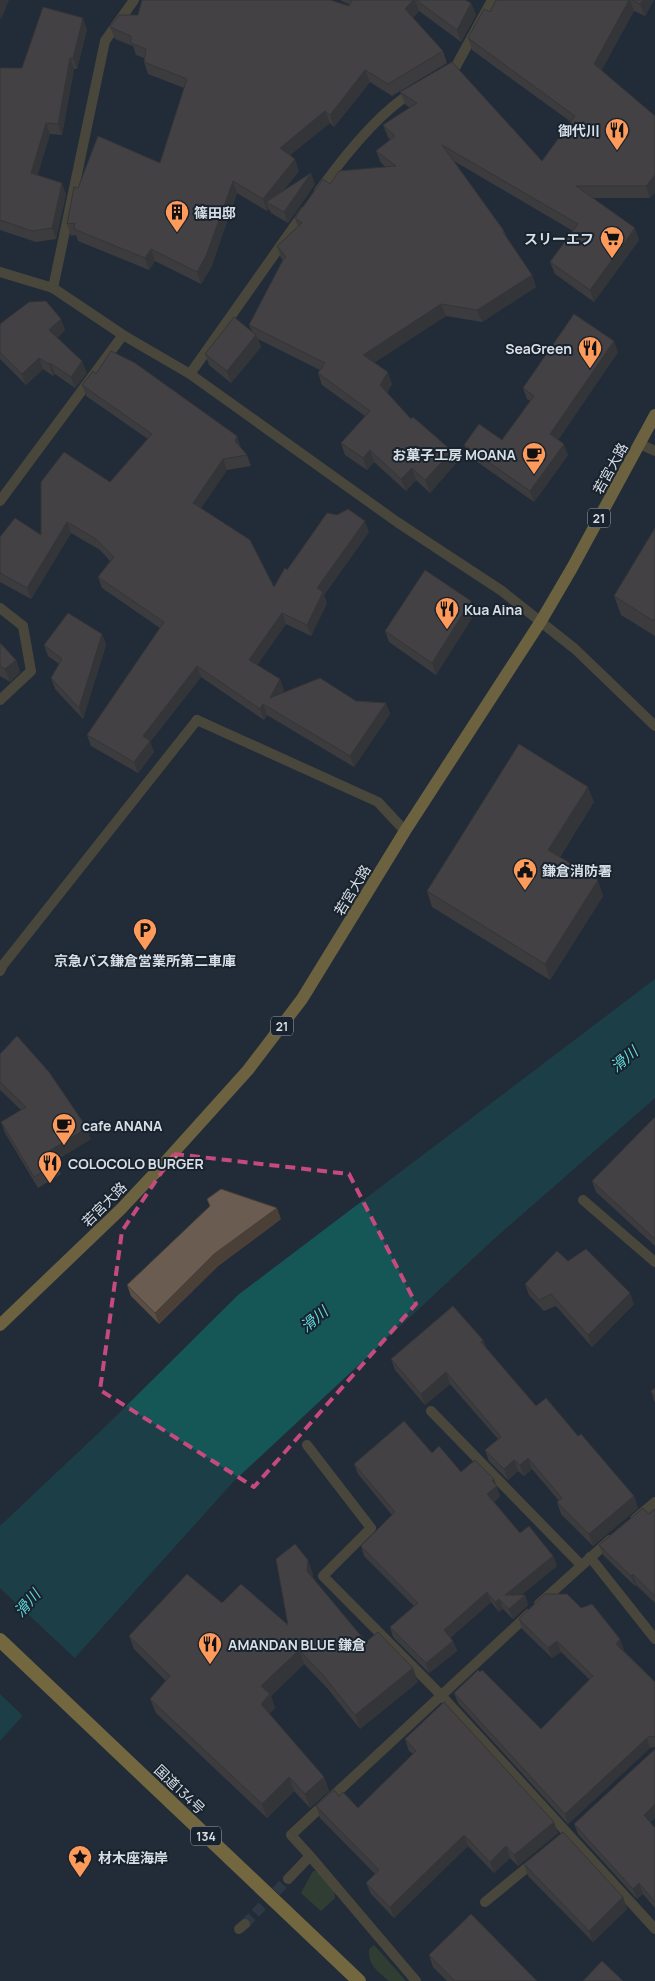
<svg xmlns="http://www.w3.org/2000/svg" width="655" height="1981" viewBox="0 0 655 1981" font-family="Manrope,'Noto Sans JP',sans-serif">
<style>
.green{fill:#42532d}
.water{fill:#155657}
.pier{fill:#222c38}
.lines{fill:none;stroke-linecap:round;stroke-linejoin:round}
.minor-tunnel{stroke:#3d4752;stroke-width:10;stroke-dasharray:10 5;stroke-linecap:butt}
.service{stroke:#79683f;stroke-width:10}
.minor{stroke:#79683f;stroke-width:10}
.primary{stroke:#c6a447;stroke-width:12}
.trunk{stroke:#d6b048;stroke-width:14}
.wall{fill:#5b4f45}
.shaded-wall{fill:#4a4038}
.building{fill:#6a5c50;stroke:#4a4038}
.marked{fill:none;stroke:#c74a7e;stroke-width:4;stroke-dasharray:10 6;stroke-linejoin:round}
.labels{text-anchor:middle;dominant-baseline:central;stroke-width:4;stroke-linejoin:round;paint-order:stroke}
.shield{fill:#19232e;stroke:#9ea6af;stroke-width:1}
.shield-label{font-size:12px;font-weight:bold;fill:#d7dee6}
.poi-label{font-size:14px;font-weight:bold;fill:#d7dee6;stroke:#19232e;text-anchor:start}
.street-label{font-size:14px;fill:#d7dee6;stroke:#19232e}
.water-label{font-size:15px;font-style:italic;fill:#5fd9db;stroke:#19232e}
</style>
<rect width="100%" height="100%" fill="#222c38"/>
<!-- green -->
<g class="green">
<path d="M313 1871H321L334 1890 335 1898 321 1911 301 1893Z"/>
<path d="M374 1945 406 1981H389C378 1971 368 1966 369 1949Z"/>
</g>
<!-- water -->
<path class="water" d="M655 979V1098L495 1238 234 1481 0 1741V1526L107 1425 238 1295Z"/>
<!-- pier -->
<path class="pier" d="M0 1588 77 1660 25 1718 0 1694Z"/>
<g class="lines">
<!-- minor-tunnel -->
<path class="minor-tunnel" d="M245 1924 288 1879"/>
<!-- service -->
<g class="service">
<path d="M445 73 456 66 492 0"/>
<path d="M319 191C342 159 379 112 413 92"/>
<path d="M53 288 105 41 134 0"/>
<path d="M190 374 305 211"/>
<path d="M0 971 3 965 197 720"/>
<path d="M431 1411 581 1565"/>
<path d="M307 1445 371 1528 323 1576 441 1695 655 1929"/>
<path d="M590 1557 655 1639"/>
<path d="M310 1856 416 1981"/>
<path d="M485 1902 535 1861"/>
</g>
<!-- minor -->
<g class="minor">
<path d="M0 272 53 288 123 335 190 374 397 522 502 591 575 649 655 726"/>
<path d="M640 444 655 451"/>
<path d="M0 501 123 335"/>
<path d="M0 608 23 626 31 671 0 700"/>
<path d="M197 720 378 802 405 831"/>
<path d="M583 1200 655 1262"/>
<path d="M635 1519 655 1502"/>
<path d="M539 1604 610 1540"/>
<path d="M288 1879 310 1856 291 1835 529 1614"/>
<path d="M239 1929 245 1924"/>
</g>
<!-- primary -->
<path class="primary" d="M0 1325 121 1209 166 1161 248 1070 302 999 405 831 541 621 572 568 655 415"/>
<!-- trunk -->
<path class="trunk" d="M0 1640 359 1981"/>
</g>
<!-- wall -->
<g class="wall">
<path d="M340 0H465L471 3 476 15 461 42 419 11 413 18 443 51 447 63 392 96 370 82 334 127 330 123 290 155 299 171 282 192 315 184 288 223 271 213 269 209 267 211 237 193 211 268 201 284 155 261 149 270 78 241 76 235 71 236 67 224 78 188 160 163 184 88 148 74 144 62V58L136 55 133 46 115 39 110 27 138 15 350 5Z"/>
<path d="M496 0H654L645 16 634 11 601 71 655 116 650 198H593L639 240 594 302 555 274 550 262 573 231 454 161 504 231 507 238 532 275 536 287 482 322 446 316 374 362 392 384 387 393 411 419 452 451 456 463 430 493 416 480 406 491 374 462 367 470 345 455 341 443 365 416 322 385 318 373 320 370 258 339 261 347 231 383 209 365 205 354 252 331 249 325 283 260 281 258 277 246 298 227 295 218 330 184 386 167 381 163 376 151 390 140 388 137 383 125 410 108 405 104 400 92 542 161 571 122 472 50 468 38 490 12Z"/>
<path d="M87 29 77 69H74L62 135 50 134 37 176 66 194 56 239 36 242 0 230V68H22Z"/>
<path d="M0 324 65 330 57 338 87 373 75 388 55 374 53 376 43 369 26 385 0 359Z"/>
<path d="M618 352 558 440 568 455 534 502 469 456 464 445 502 440 530 401 527 399 523 388Z"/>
<path d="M96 374 237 436 240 447 247 455 251 466 227 470 201 508 274 587 287 570 369 532 324 595 327 603 311 636 286 624 257 665 284 690 282 694 356 701 386 703 390 714 354 767 267 715 264 720 201 677 150 742 154 752 138 773 91 746 87 735 160 628 102 588 98 577 110 561 100 550 71 533 31 599 0 582V537L41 535 110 482 148 439 86 396 82 385Z"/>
<path d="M655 528V636L621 615 614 596Z"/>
<path d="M475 613 436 675 389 642 385 631Z"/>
<path d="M102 634 106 645 83 719 55 689 51 678 59 664 48 656 44 645Z"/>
<path d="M0 643 16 660 20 672 10 682 0 676Z"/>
<path d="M594 802 560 857 603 896 550 980 432 907 427 891Z"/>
<path d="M0 1054 91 1139 55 1161 61 1174 38 1188 5 1133 1 1122 21 1110 0 1090Z"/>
<path d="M655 1117V1246L596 1192 592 1181Z"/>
<path d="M281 1219 218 1266 159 1324 131 1296 127 1285Z"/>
<path d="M568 1261 634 1304 592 1347 556 1306 544 1311 529 1295 525 1284Z"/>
<path d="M483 1340 487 1349 536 1406 578 1436 634 1496 638 1508 593 1546 561 1514 557 1502 559 1501 532 1469 524 1476 518 1471 508 1480 489 1461 485 1450 498 1439 450 1384 425 1405 395 1370 391 1359Z"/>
<path d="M655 1388V1403L651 1391Z"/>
<path d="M432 1453 461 1472 494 1479 500 1496 494 1502 520 1533 553 1556 557 1566 521 1595H525L528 1605 513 1619 503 1609 499 1612 491 1602 450 1638 453 1641 457 1651 429 1673 393 1637 390 1627 414 1606 364 1556 361 1546 392 1515 358 1474 354 1464Z"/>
<path d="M655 1509V1603L636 1585 635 1586 603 1555 599 1545 649 1514Z"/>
<path d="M313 1574 312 1578 366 1642 418 1682 360 1729 328 1689 304 1664 271 1696 275 1708 269 1714 324 1777 329 1791 310 1808 294 1791 267 1818 156 1713 150 1699 166 1681 134 1649 129 1636 222 1603 288 1625Z"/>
<path d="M519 1619 624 1649 623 1650 655 1682V1747L650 1748 568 1824 458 1703 454 1693 541 1729 590 1680 561 1652 552 1658 522 1629Z"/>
<path d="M405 1739 558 1833 518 1866 510 1858 494 1873 468 1846 394 1918 371 1894 366 1883 375 1874 320 1818 316 1806 339 1796 358 1808 413 1754 409 1751Z"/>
<path d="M650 1823 655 1828V1908L643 1894 637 1899 578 1834 574 1824Z"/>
<path d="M524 1864 623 1897 627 1909 593 1942 528 1876Z"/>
<path d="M429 1955 537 1981H447L433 1967Z"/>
</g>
<!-- shaded-wall -->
<g class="shaded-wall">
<path d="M0 0H9L1 20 0 16Z"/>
<path d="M413 0H415L419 11 409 21 405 9Z"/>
<path d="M629 0H630L634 11 598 76 594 64Z"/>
<path d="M643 0H654L645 16 640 4Z"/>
<path d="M471 3 476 15 461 42 457 30Z"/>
<path d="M83 18 87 29 77 69 73 58Z"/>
<path d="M70 58 74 69 62 135 58 124Z"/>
<path d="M365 70 370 82 334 127 330 115Z"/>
<path d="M325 111 330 123 284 160 280 148Z"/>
<path d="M46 123 50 134 35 184 31 173Z"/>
<path d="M295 159 299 171 272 205 266 202 269 209 267 211 263 199Z"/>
<path d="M311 173 315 184 288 223 284 212Z"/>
<path d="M655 175V193L650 198 646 186Z"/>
<path d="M233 181 237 193 211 268 201 284 197 272Z"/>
<path d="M62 183 66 194 56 239 52 228Z"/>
<path d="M635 228 639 240 594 302 590 290Z"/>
<path d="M151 249 155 261 149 270 145 258Z"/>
<path d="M532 275 536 287 482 322 477 310Z"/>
<path d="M441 304 446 316 368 367 363 355Z"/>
<path d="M61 319 65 330 54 342 49 330Z"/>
<path d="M256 335 261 347 231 383 227 371Z"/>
<path d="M614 341 618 352 554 445 550 434Z"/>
<path d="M39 358 43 369 26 385 22 374Z"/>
<path d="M82 361 87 373 75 388 71 377Z"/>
<path d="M50 363 55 374 53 376 49 364Z"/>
<path d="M388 372 392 384 385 397 380 385Z"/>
<path d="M237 436 241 447 239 452 235 441Z"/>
<path d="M564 444 568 455 534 502 530 491Z"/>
<path d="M370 450 374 462 367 470 363 458Z"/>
<path d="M452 451 456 463 430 493 425 480Z"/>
<path d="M223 459 227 470 197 514 193 503Z"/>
<path d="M412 468 416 480 406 491 401 479Z"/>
<path d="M365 521 369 532 324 595 327 603 311 636 307 625 317 588Z"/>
<path d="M67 522 71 533 31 599 27 588Z"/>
<path d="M471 601 475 613 436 675 432 663Z"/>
<path d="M282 613 286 624 253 671 249 660Z"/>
<path d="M102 634 106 645 83 719 79 708Z"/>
<path d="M16 660 20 672 10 682 5 669Z"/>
<path d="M197 666 201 677 150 742 154 752 138 773 134 762 143 736Z"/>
<path d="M280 679 284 690 274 709 270 698Z"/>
<path d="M386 703 390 714 354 767 350 756Z"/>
<path d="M263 704 267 715 264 720 260 709Z"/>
<path d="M588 787 594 802 554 865 548 850Z"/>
<path d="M598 880 603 896 550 980 545 964Z"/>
<path d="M87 1128 91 1139 53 1162 49 1151Z"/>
<path d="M277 1208 281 1219 218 1266 159 1324 155 1313 214 1254Z"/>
<path d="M630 1293 634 1304 592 1347 588 1335Z"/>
<path d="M483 1340 488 1352 481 1342Z"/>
<path d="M446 1372 450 1384 425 1405 421 1394Z"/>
<path d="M528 1458 532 1469 524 1476 520 1465Z"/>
<path d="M514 1460 518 1471 508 1480 504 1469Z"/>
<path d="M494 1479 500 1496 491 1505 487 1494 492 1481Z"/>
<path d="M634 1496 638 1508 593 1546 589 1534Z"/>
<path d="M553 1556 557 1566 509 1605 505 1595Z"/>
<path d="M308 1560 313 1574 312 1585 307 1571Z"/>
<path d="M633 1574 636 1585 635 1586 631 1576Z"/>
<path d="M487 1592 491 1602 447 1641 444 1630Z"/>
<path d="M525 1595 528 1605 513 1619 509 1609Z"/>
<path d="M499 1599 503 1609 499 1612 495 1602Z"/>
<path d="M620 1639 624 1649 620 1654 616 1644Z"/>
<path d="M453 1641 457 1651 429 1673 426 1663Z"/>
<path d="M557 1641 561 1652 552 1658 548 1648Z"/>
<path d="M299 1650 304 1664 271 1696 275 1708 266 1718 261 1704V1686Z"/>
<path d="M413 1668 418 1682 360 1729 355 1715Z"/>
<path d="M647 1738 650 1748 568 1824 565 1814Z"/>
<path d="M289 1777 294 1791 267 1818 262 1804Z"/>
<path d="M324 1777 329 1791 310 1808 305 1794Z"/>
<path d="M655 1804V1818L648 1825 644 1815Z"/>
<path d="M554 1822 558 1833 518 1866 514 1855Z"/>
<path d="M464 1835 468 1846 394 1918 390 1907Z"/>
<path d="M506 1846 510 1858 494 1873 490 1862Z"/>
<path d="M639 1883 643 1894 637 1899 633 1889Z"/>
<path d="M623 1897 627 1909 593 1942 589 1931Z"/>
</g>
<!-- building -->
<g class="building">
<path d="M142 0H330L349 6 352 0H413L405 9 443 51 388 84 365 70 330 115 325 111 280 148 295 159 263 199 233 181 206 256 197 272 151 249 145 258 74 229 75 223 67 224 74 187 78 188 98 136 160 163 187 79 144 62 146 49 131 43V36L110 27 119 15H138Z"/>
<path d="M416 0H465L471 3 457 30Z"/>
<path d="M496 0H629L594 64 655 116V175L646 186H576L635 228 590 290 550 262 578 224 442 145 504 231 503 232 532 275 477 310 441 304 363 355 388 372 380 385 411 419 413 417 452 451 425 480 412 468 401 479 370 450 363 458 341 443 370 411 318 373 325 363 249 325 283 260 286 257 277 246 302 223 295 218 323 179 330 184 339 171 396 166 376 151 395 136 383 125 417 103 400 92 452 62 542 161 575 116 468 38 484 9 490 12Z"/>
<path d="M632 0H643L640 4Z"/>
<path d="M43 7 83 18 73 58H70L58 124 46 123 31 173 62 183 52 228 32 231 0 220V68H22Z"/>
<path d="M311 173 284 212 266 202Z"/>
<path d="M46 301 61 319 49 330 82 361 71 377 50 363 49 364 39 358 22 374 0 352V324L29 302Z"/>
<path d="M574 314 614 341 550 434 564 444 530 491 464 445 479 424 502 440 534 396 523 388Z"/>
<path d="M234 317 256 335 227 371 205 354Z"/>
<path d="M111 351 135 363 237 436 235 441 247 455 223 459 193 503 250 540 274 587 285 568 287 570 327 513 337 515 348 509 365 521 317 588 323 592 307 625 282 613 249 660 280 679 270 698 320 678 356 701 386 703 350 756 263 704 260 709 197 666 143 736 150 741 134 762 87 735 164 622 98 577 114 557 96 539 67 522 27 588 0 573V537L15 518 41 535V482L64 452 110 482 152 434 82 385 93 371 96 374Z"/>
<path d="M655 528V620H652L614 596Z"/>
<path d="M425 570 471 601 432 663 385 631Z"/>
<path d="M68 613 102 634 79 708 51 678 62 659 44 645Z"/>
<path d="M0 643 16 660 5 669 0 666Z"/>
<path d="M519 744 588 787 548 850 598 880 545 964 427 891Z"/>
<path d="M17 1036 49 1072 87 1128 49 1151 57 1163 34 1177 1 1122 26 1107 0 1082V1054Z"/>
<path d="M655 1117V1239L592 1181Z"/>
<path d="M221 1189 277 1208 214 1254 155 1313 127 1285 210 1206 207 1199Z"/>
<path d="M586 1249 630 1293 588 1335 551 1294 539 1300 525 1284 557 1251 568 1261Z"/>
<path d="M453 1306 483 1340 481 1342 536 1406 546 1398 578 1436 581 1434 634 1496 589 1534 557 1502 562 1498 528 1458 520 1465 514 1460 504 1469 485 1450 501 1437 446 1372 421 1394 391 1359Z"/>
<path d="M655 1388V1397L651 1391Z"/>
<path d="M404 1421 432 1453 439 1446 461 1472 475 1460 494 1479 492 1481 497 1486 487 1494 520 1533 529 1526 553 1556 505 1595H525L509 1609 499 1599 495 1602 487 1592 444 1630 453 1641 426 1663 390 1627 418 1603 361 1546 395 1512 354 1464Z"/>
<path d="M643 1508 649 1514 655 1509V1596L633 1574 631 1576 599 1545Z"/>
<path d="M295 1544 308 1560 307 1571 366 1642 378 1632 413 1668 355 1715 323 1675 299 1650 261 1686 270 1694 261 1704 324 1777 305 1794 289 1777 262 1804 150 1699 170 1676 129 1636 187 1574 222 1603 241 1584 288 1625 276 1559Z"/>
<path d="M545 1594H567L581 1608 592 1604 620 1639 616 1644 655 1682V1737L650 1736 647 1738 565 1814 454 1693 478 1670 480 1672 482 1670 541 1729 593 1676 557 1641 548 1648 519 1619Z"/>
<path d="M444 1702 554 1822 514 1855 506 1846 490 1862 464 1835 390 1907 366 1883 379 1870 316 1806 334 1790 339 1796 343 1792 358 1808 416 1751 405 1739Z"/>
<path d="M655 1749V1804L644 1815 655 1828V1902L639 1883 633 1889 574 1824Z"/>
<path d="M563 1832 623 1897 589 1931 524 1864Z"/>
<path d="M471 1914 537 1981H455L429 1955Z"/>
<path d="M602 1961 623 1981H583Z"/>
</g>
<!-- marked area -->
<path d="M0 0H655V1981H0ZM174 1154 349 1174 416 1304 254 1487 100 1390 122 1231Z" fill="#222c38" fill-opacity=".55" fill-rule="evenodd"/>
<path class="marked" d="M174 1154 349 1174 416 1304 254 1487 100 1390 122 1231Z"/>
<!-- icons -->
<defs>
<g id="restaurant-pin" transform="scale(1.25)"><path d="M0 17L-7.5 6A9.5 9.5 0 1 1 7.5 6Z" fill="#ff9b5a" stroke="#19232e"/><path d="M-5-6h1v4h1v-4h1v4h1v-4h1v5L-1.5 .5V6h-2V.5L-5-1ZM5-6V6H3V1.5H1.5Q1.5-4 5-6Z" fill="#111"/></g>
<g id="building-pin" transform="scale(1.25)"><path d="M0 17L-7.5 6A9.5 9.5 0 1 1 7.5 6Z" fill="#ff9b5a" stroke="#19232e"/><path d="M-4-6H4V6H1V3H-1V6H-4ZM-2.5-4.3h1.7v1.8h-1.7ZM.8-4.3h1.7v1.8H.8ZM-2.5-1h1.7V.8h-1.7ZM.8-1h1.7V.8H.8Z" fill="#111"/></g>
<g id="supermarket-pin" transform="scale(1.25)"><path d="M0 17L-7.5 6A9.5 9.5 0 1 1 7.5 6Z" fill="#ff9b5a" stroke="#19232e"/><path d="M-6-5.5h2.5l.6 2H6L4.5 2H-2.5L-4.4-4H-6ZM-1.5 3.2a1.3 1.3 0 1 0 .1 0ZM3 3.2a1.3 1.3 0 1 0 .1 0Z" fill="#111"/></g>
<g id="cafe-pin" transform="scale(1.25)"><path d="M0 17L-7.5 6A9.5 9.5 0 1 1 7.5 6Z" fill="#ff9b5a" stroke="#19232e"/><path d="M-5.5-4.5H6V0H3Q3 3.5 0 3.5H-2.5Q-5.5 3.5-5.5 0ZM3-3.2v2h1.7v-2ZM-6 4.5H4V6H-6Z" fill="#111"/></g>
<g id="civic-pin" transform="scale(1.25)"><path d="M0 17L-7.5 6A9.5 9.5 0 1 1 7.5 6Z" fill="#ff9b5a" stroke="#19232e"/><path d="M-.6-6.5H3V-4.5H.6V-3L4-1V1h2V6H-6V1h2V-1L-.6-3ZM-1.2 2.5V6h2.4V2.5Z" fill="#111"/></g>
<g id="parking-pin" transform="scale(1.25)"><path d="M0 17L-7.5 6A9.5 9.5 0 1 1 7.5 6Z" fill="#ff9b5a" stroke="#19232e"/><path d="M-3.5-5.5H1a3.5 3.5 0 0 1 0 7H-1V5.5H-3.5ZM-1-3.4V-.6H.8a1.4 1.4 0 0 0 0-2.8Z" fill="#111"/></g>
<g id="sight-pin" transform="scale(1.25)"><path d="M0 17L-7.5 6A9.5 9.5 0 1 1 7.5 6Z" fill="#ff9b5a" stroke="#19232e"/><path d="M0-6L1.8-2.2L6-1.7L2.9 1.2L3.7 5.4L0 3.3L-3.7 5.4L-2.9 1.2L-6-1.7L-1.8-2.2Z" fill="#111"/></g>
</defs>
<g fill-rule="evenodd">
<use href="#restaurant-pin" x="617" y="130"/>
<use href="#building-pin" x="177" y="212"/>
<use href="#supermarket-pin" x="612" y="238"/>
<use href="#restaurant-pin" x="590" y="348"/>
<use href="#cafe-pin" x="534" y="454"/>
<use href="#restaurant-pin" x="447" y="609"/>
<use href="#civic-pin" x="525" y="870"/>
<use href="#parking-pin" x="145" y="930"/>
<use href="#cafe-pin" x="64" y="1125"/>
<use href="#restaurant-pin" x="50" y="1163"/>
<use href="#restaurant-pin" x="210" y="1644"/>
<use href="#sight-pin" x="80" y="1857"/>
</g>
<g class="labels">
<!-- shield labels -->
<g class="shield">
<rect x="588" y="508.5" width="22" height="19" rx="4"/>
<rect x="271" y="1016.5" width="22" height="19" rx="4"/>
<rect x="191" y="1826.5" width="30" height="19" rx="4"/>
</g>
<g class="shield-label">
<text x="599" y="518">21</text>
<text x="282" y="1026">21</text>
<text x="206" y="1836">134</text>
</g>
<!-- poi labels -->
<g class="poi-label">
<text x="600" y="130" text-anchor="end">御代川</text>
<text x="194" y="212">篠田邸</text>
<text x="594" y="238" text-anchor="end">スリーエフ</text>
<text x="572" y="348" text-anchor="end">SeaGreen</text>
<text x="516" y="454" text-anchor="end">お菓子工房 MOANA</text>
<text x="464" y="609">Kua Aina</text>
<text x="542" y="870">鎌倉消防署</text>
<text x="145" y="960" text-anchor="middle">京急バス鎌倉営業所第二車庫</text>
<text x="82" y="1125">cafe ANANA</text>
<text x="68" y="1163">COLOCOLO BURGER</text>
<text x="228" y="1644">AMANDAN BLUE 鎌倉</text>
<text x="98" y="1857">材木座海岸</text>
</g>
<!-- street labels -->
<g class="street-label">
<text transform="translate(610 468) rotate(-61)">若宮大路</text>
<text transform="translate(352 890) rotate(-59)">若宮大路</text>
<text transform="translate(104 1204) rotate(-45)">若宮大路</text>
<text transform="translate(180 1789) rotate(44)">国道134号</text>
</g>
<!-- water labels -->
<g class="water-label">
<text transform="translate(624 1059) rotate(-40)">滑川</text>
<text transform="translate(314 1319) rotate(-40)">滑川</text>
<text transform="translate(27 1603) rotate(-49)">滑川</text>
</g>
</g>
</svg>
